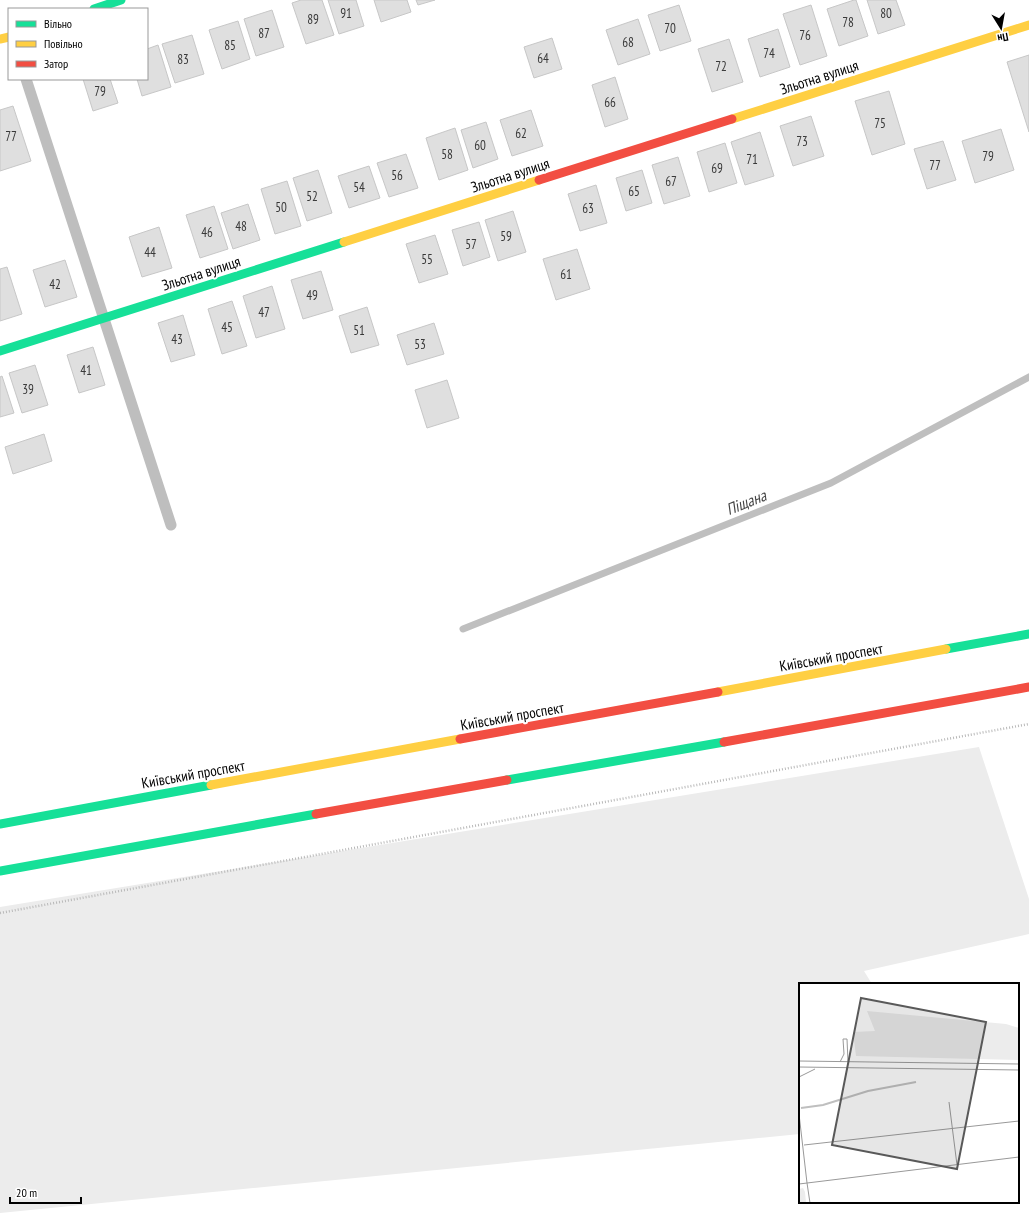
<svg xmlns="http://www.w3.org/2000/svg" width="1029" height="1213" viewBox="0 0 1029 1213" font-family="'PT Sans Narrow',sans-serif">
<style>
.green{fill:#ececec}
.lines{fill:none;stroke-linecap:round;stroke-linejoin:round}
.stream{stroke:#bfbfbf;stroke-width:7}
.building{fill:#dfdfdf;stroke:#c7c7c7}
.path{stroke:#b9b9b9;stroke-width:2.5;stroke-dasharray:1 2;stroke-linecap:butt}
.lane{stroke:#bebebe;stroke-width:11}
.fast{stroke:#16e098;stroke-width:9}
.slow{stroke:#ffcf43;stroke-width:9}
.jam{stroke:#f24e42;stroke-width:9}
.labels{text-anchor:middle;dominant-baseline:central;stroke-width:4;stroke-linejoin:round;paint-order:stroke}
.number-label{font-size:13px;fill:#383838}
.street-label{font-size:15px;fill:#000;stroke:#fff}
.water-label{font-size:16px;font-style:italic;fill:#444;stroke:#fff}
.inset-river{fill:none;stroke:#bfbfbf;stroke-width:2}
.inset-road{fill:none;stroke:#999;stroke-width:1}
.view{fill:#595959;fill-opacity:0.15;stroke:#595959;stroke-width:2}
.inset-edge{fill:none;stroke:#000;stroke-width:2}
</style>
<rect width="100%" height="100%" fill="#fff"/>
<!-- green -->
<path class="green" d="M979 747 1029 899V934L864 971 872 984H800V1134L0 1213V907Z"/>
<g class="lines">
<!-- stream -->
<path class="stream" d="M463 629 831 483 1029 377"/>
</g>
<!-- building -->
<g class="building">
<path d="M301 0H322L334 35 306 44 292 3Z"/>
<path d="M328 0H356L364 26 339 34Z"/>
<path d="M374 0H407L411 12 381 22Z"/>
<path d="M416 0H435L418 5Z"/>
<path d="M854 0H856L868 36 839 46 827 9Z"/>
<path d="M867 0H896L905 25 878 34Z"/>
<path d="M679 5 691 41 660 51 648 15Z"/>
<path d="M811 5 827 56 800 65 783 14Z"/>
<path d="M272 10 284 47 256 56 244 19Z"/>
<path d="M638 19 650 54 618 65 606 30Z"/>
<path d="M238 21 250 59 222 69 209 30Z"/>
<path d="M778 29 790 67 760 77 748 39Z"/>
<path d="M192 35 204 74 175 83 162 44Z"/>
<path d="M552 38 562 69 534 78 524 47Z"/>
<path d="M729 39 743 82 712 92 698 49Z"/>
<path d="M158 45 171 87 142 96 137 79H147V49Z"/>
<path d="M1029 55V132L1007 62Z"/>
<path d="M615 77 628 119 605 127 592 85Z"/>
<path d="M83 79H110L118 103 93 111Z"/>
<path d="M889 91 905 144 872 155 855 101Z"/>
<path d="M13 106 31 161 0 171V110Z"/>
<path d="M531 110 543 146 512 156 500 120Z"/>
<path d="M811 116 824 156 793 166 780 126Z"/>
<path d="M486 122 498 159 473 168 461 130Z"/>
<path d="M455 128 468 170 439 180 426 138Z"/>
<path d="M1001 129 1014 170 975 183 962 141Z"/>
<path d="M760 132 774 176 745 185 731 142Z"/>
<path d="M943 141 956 180 927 189 914 149Z"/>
<path d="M725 143 737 183 709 192 697 152Z"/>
<path d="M406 154 418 188 389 197 377 163Z"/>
<path d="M678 157 690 196 664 204 652 165Z"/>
<path d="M369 166 380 198 349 208 338 176Z"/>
<path d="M318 170 332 213 307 221 293 178Z"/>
<path d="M642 170 652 203 626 211 616 178Z"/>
<path d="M287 181 301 226 275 234 261 189Z"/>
<path d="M596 185 607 223 580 231 568 194Z"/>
<path d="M248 204 260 240 233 249 221 213Z"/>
<path d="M214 206 228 249 200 258 186 215Z"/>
<path d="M513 211 526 252 498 261 485 220Z"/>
<path d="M479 222 490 257 463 266 452 230Z"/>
<path d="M159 227 172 268 142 277 129 237Z"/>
<path d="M435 235 448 274 419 283 406 244Z"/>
<path d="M577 249 590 289 556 300 543 259Z"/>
<path d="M65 260 77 297 45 307 33 270Z"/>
<path d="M7 267 22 314 0 321V269Z"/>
<path d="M321 271 333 310 303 319 291 280Z"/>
<path d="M272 286 285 329 256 338 243 296Z"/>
<path d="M232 301 247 346 222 354 208 309Z"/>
<path d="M367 307 379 345 351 353 339 316Z"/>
<path d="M183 315 195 355 171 362 158 323Z"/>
<path d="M434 323 444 354 407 365 397 335Z"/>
<path d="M93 347 105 385 79 393 67 355Z"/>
<path d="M35 365 48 405 22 413 9 373Z"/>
<path d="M2 376 14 413 0 417V377Z"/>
<path d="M447 380 459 418 427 428 415 390Z"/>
<path d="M44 434 52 461 13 474 5 447Z"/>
</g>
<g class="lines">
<!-- path -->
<path class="path" d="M0 913 1029 724"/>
<!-- lane -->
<path class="lane" d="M26 79 171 525"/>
<!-- fast -->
<g class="fast">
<path d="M94 9 121 0"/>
<path d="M0 351 344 242"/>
<path d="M946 649 1029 634"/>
<path d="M507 780 724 742"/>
<path d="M0 824 211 785"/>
<path d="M0 871 316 814"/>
</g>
<!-- slow -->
<g class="slow">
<path d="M0 39 9 37"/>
<path d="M732 119 1029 25"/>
<path d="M344 242 539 180"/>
<path d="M718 692 946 649"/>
<path d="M211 785 460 739"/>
</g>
<!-- jam -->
<g class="jam">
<path d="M539 180 732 119"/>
<path d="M460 739 718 692"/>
<path d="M724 742 1029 687"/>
<path d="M316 814 507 780"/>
</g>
</g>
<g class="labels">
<!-- number labels -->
<g class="number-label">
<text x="346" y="13">91</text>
<text x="886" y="13">80</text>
<text x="313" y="19">89</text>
<text x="848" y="22">78</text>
<text x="670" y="28">70</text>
<text x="264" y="33">87</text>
<text x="805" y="35">76</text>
<text x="628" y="42">68</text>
<text x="230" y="45">85</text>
<text x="769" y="53">74</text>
<text x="543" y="58">64</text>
<text x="183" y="59">83</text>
<text x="721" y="66">72</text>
<text x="100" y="91">79</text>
<text x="610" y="102">66</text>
<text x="880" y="123">75</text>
<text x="521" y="133">62</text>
<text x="11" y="136">77</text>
<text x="802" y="141">73</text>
<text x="480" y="145">60</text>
<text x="447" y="154">58</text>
<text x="988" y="156">79</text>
<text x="752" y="159">71</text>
<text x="935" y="165">77</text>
<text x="717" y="168">69</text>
<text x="397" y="175">56</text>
<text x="671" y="181">67</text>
<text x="359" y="187">54</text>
<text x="634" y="191">65</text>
<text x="312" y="196">52</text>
<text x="281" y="207">50</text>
<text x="588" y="208">63</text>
<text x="241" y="226">48</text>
<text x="207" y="232">46</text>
<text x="506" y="236">59</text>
<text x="471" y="244">57</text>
<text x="150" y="252">44</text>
<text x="427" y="259">55</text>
<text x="566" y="274">61</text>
<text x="55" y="284">42</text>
<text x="312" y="295">49</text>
<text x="264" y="312">47</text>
<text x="227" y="327">45</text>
<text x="359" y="330">51</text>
<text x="177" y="339">43</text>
<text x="420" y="344">53</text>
<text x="86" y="370">41</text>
<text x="28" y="389">39</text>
</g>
<!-- street labels -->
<g class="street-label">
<text transform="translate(819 77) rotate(-18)">Зльотна вулиця</text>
<text transform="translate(510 175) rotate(-18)">Зльотна вулиця</text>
<text transform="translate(201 273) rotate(-18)">Зльотна вулиця</text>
<text transform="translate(831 657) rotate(-10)">Київський проспект</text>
<text transform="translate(512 716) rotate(-10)">Київський проспект</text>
<text transform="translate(193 774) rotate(-10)">Київський проспект</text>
</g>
<!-- water labels -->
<g class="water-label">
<text transform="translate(746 502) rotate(-22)">Піщана</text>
</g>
</g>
<!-- overview -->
<g transform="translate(799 983)">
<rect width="220" height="220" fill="#fff"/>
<path d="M68 28 207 41 220 45V77L57 73 54 49 76 48ZM4 205 6 209 7 220H0V206Z" fill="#ececec"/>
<path class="inset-river" d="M2 125 24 122 69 108 117 99"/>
<path class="inset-road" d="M44 56H48L49 79M0 78 220 81M41 79 45 71 44 56M0 84 220 87M0 94 16 86M150 119 158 182M0 131 8 200M5 162 220 138M8 200 11 220M0 201 220 174"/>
<path class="view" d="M62 15 187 39 158 186 33 162Z"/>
<rect width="220" height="220" class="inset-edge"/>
</g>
<!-- legend -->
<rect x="8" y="8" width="140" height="72" fill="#ffffff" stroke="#999999"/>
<rect x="16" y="21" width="20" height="6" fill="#16e098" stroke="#999999"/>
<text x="44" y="28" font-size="12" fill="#000000">Вільно</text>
<rect x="16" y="41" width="20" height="6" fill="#ffcf43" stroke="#999999"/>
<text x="44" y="48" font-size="12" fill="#000000">Повільно</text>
<rect x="16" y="61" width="20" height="6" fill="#f24e42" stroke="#999999"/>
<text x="44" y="68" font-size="12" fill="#000000">Затор</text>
<!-- north arrow -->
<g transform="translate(1001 28) rotate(169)" stroke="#ffffff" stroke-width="3" paint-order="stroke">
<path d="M0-3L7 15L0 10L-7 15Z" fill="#000000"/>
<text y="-6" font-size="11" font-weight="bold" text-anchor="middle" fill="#000000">Пн</text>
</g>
<!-- scale -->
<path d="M10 1197v6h71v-6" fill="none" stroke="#000000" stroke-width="2"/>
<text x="16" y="1197" font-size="12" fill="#000000" stroke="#ffffff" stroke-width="3" paint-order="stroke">20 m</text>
</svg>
